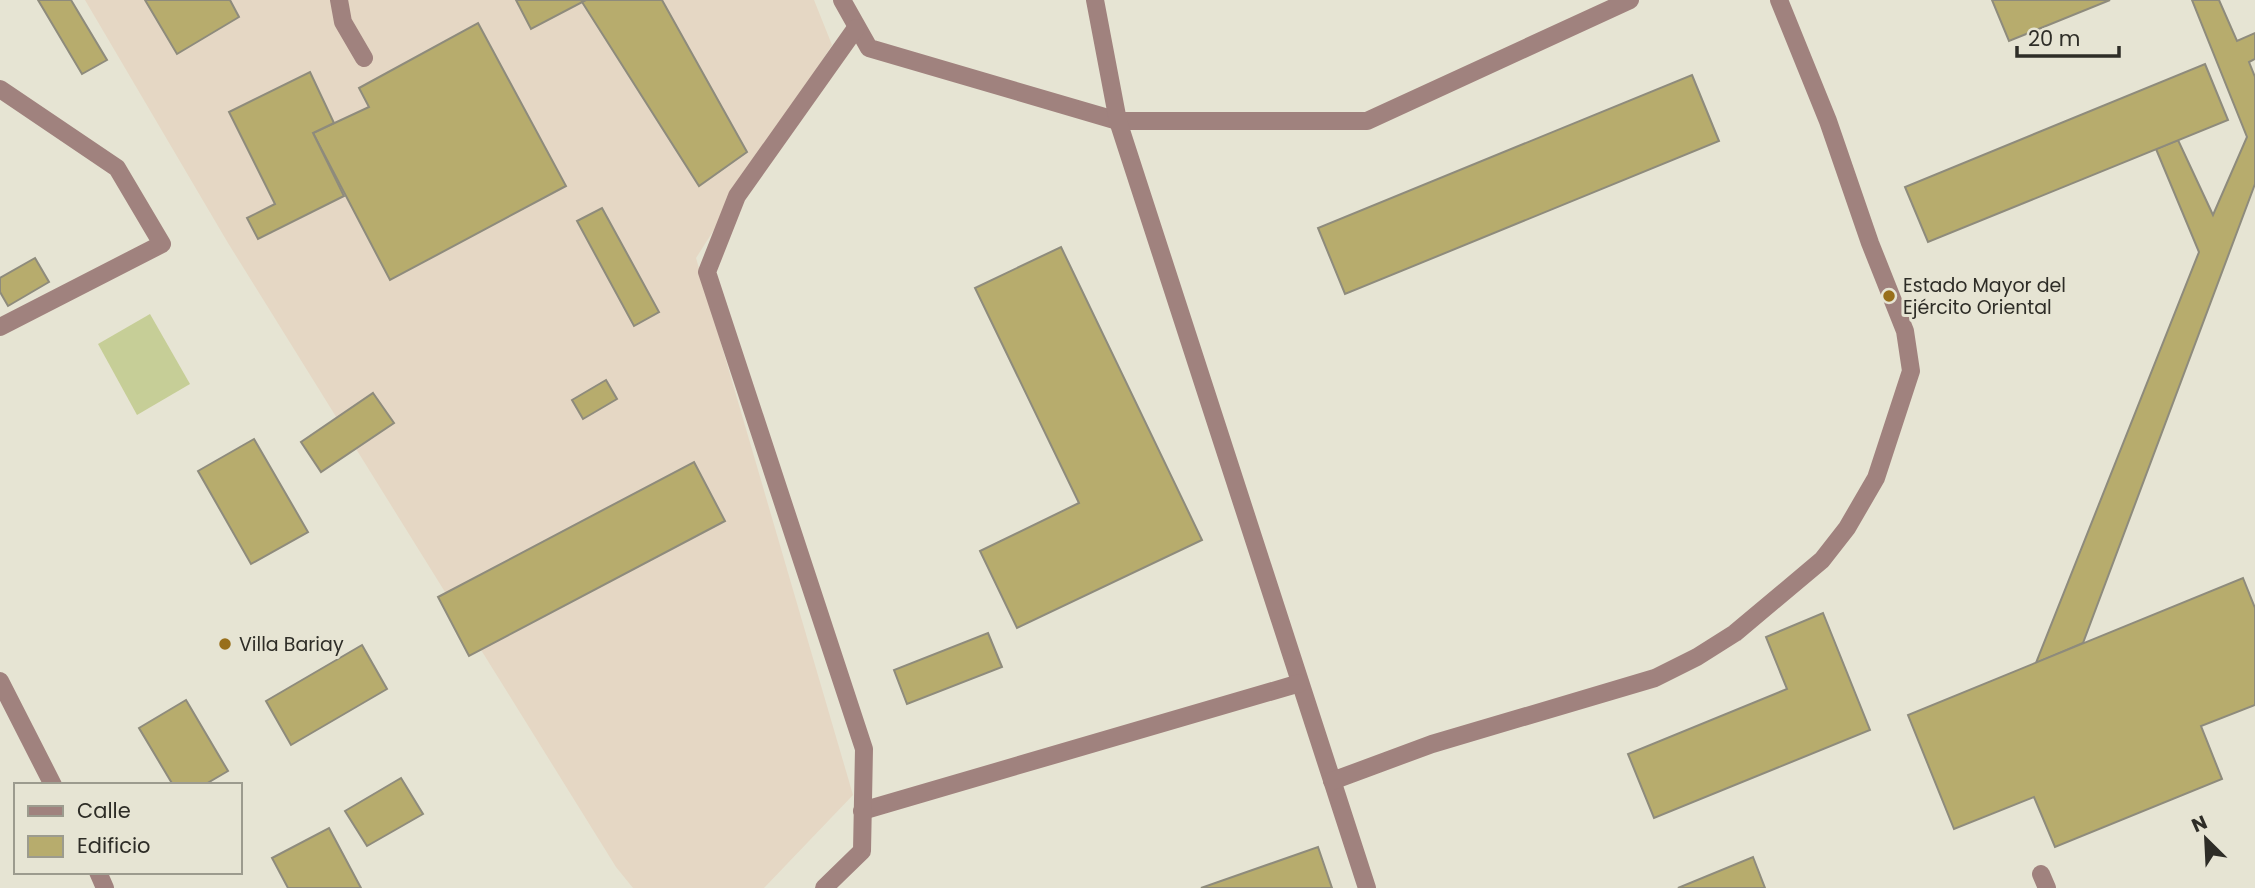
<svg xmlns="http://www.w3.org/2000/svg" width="2255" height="888" viewBox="0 0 2255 888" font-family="Poppins,sans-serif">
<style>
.industrial{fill:#e5d7c4}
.green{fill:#c6ce97}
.building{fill:#b7ac6d;stroke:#8e8b7c;stroke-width:2}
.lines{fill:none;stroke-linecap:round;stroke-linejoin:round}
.minor{stroke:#a0827e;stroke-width:18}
.poi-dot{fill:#986f1b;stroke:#e6e4d3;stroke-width:2.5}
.labels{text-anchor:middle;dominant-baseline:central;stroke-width:6;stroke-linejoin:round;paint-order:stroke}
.poi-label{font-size:19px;fill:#2e2d27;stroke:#e6e4d3;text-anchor:start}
</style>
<rect width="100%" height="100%" fill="#e6e4d3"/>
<!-- industrial -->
<path class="industrial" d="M85 0H814L832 45 696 258 853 795 764 888H633L616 867 228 243Z"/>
<!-- green -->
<path class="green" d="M150 314 190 384 137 415 98 344Z"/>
<!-- building -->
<g class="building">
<path d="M38 0H71L107 60 82 74Z"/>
<path d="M145 0H230L239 17 177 54Z"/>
<path d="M516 0H586L531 29Z"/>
<path d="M586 0H662L747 152 699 186 582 2Z"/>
<path d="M1992 0H2110L2009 41Z"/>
<path d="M2192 0H2219L2237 41 2255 33V59L2249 62 2255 77V184L2083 643 2036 663 2199 252 2156 149 2178 140 2213 215 2247 137Z"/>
<path d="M478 23 566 186 390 280 313 133 369 107 359 88Z"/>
<path d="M2205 64 2228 120 1928 242 1905 187Z"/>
<path d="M310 72 334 123 313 133 344 196 258 239 247 218 275 204 229 112Z"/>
<path d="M1692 75 1719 141 1345 294 1318 228Z"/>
<path d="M602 208 659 312 634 326 577 221Z"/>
<path d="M1061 247 1202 540 1017 628 980 551 1079 503 975 288Z"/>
<path d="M35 258 49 282 8 306 0 292V278Z"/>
<path d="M606 380 617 399 583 419 572 400Z"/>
<path d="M373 393 394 423 321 472 301 442Z"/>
<path d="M254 439 308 532 251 564 198 471Z"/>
<path d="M694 462 725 521 469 656 438 597Z"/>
<path d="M2243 578 2255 608V705L2201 726 2222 779 2055 847 2034 797 1954 829 1908 715Z"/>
<path d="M1823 613 1870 730 1654 818 1628 754 1787 689 1766 637Z"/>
<path d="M988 633 1002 667 907 704 894 670Z"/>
<path d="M362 645 387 689 291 745 266 701Z"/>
<path d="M186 700 228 771 204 785H173L139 728Z"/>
<path d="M401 778 423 814 367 846 345 811Z"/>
<path d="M329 828 361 888H288L272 858Z"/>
<path d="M1318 847 1332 888H1201Z"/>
<path d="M1753 857 1765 888H1678Z"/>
</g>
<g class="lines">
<!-- minor -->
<g class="minor">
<path d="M339 0 343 22 364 58"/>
<path d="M842 0 869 48 1118 121H1367L1630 0"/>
<path d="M1095 0 1118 121 1367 888"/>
<path d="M0 89 117 168 162 244 0 327"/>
<path d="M0 681 53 785"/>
<path d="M1332 781 1432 744 1655 678 1697 657 1735 633 1822 560 1847 528 1876 478 1911 371 1905 331 1870 243 1828 121 1779 0"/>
<path d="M862 811 1300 683"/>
<path d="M98 872 105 888"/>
<path d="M2041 874 2047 888"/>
<path d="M824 888 862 851 864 749 707 272 737 196 856 28"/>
</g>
</g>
<!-- markers -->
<g class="poi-dot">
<circle cx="1889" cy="296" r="7"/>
<circle cx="225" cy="644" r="7"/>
</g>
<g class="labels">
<!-- poi labels -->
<g class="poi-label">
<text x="1903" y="285">Estado Mayor del<tspan x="1903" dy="22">Ejército Oriental</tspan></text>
<text x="239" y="644">Villa Bariay</text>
</g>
</g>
<!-- legend -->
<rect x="14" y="783" width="228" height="91" fill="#e6e4d3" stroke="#9c9b8e" stroke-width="2"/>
<rect x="28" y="806" width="35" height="10" fill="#a0827e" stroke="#9c9b8e" stroke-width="2"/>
<text x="77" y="818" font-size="21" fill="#2e2d27">Calle</text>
<rect x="28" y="836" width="35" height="21" fill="#b7ac6d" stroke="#9c9b8e" stroke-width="2"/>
<text x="77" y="853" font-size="21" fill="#2e2d27">Edificio</text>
<!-- north arrow -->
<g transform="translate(2206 839) rotate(336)" stroke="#e6e4d3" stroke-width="5" paint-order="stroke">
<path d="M0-5L12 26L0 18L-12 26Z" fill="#2e2d27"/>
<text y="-10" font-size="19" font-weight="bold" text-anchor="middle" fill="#2e2d27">N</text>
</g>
<!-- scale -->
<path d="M2017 46v10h102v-10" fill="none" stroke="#2e2d27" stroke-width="3.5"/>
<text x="2028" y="46" font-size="21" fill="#2e2d27" stroke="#e6e4d3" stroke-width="5" paint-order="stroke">20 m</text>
</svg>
